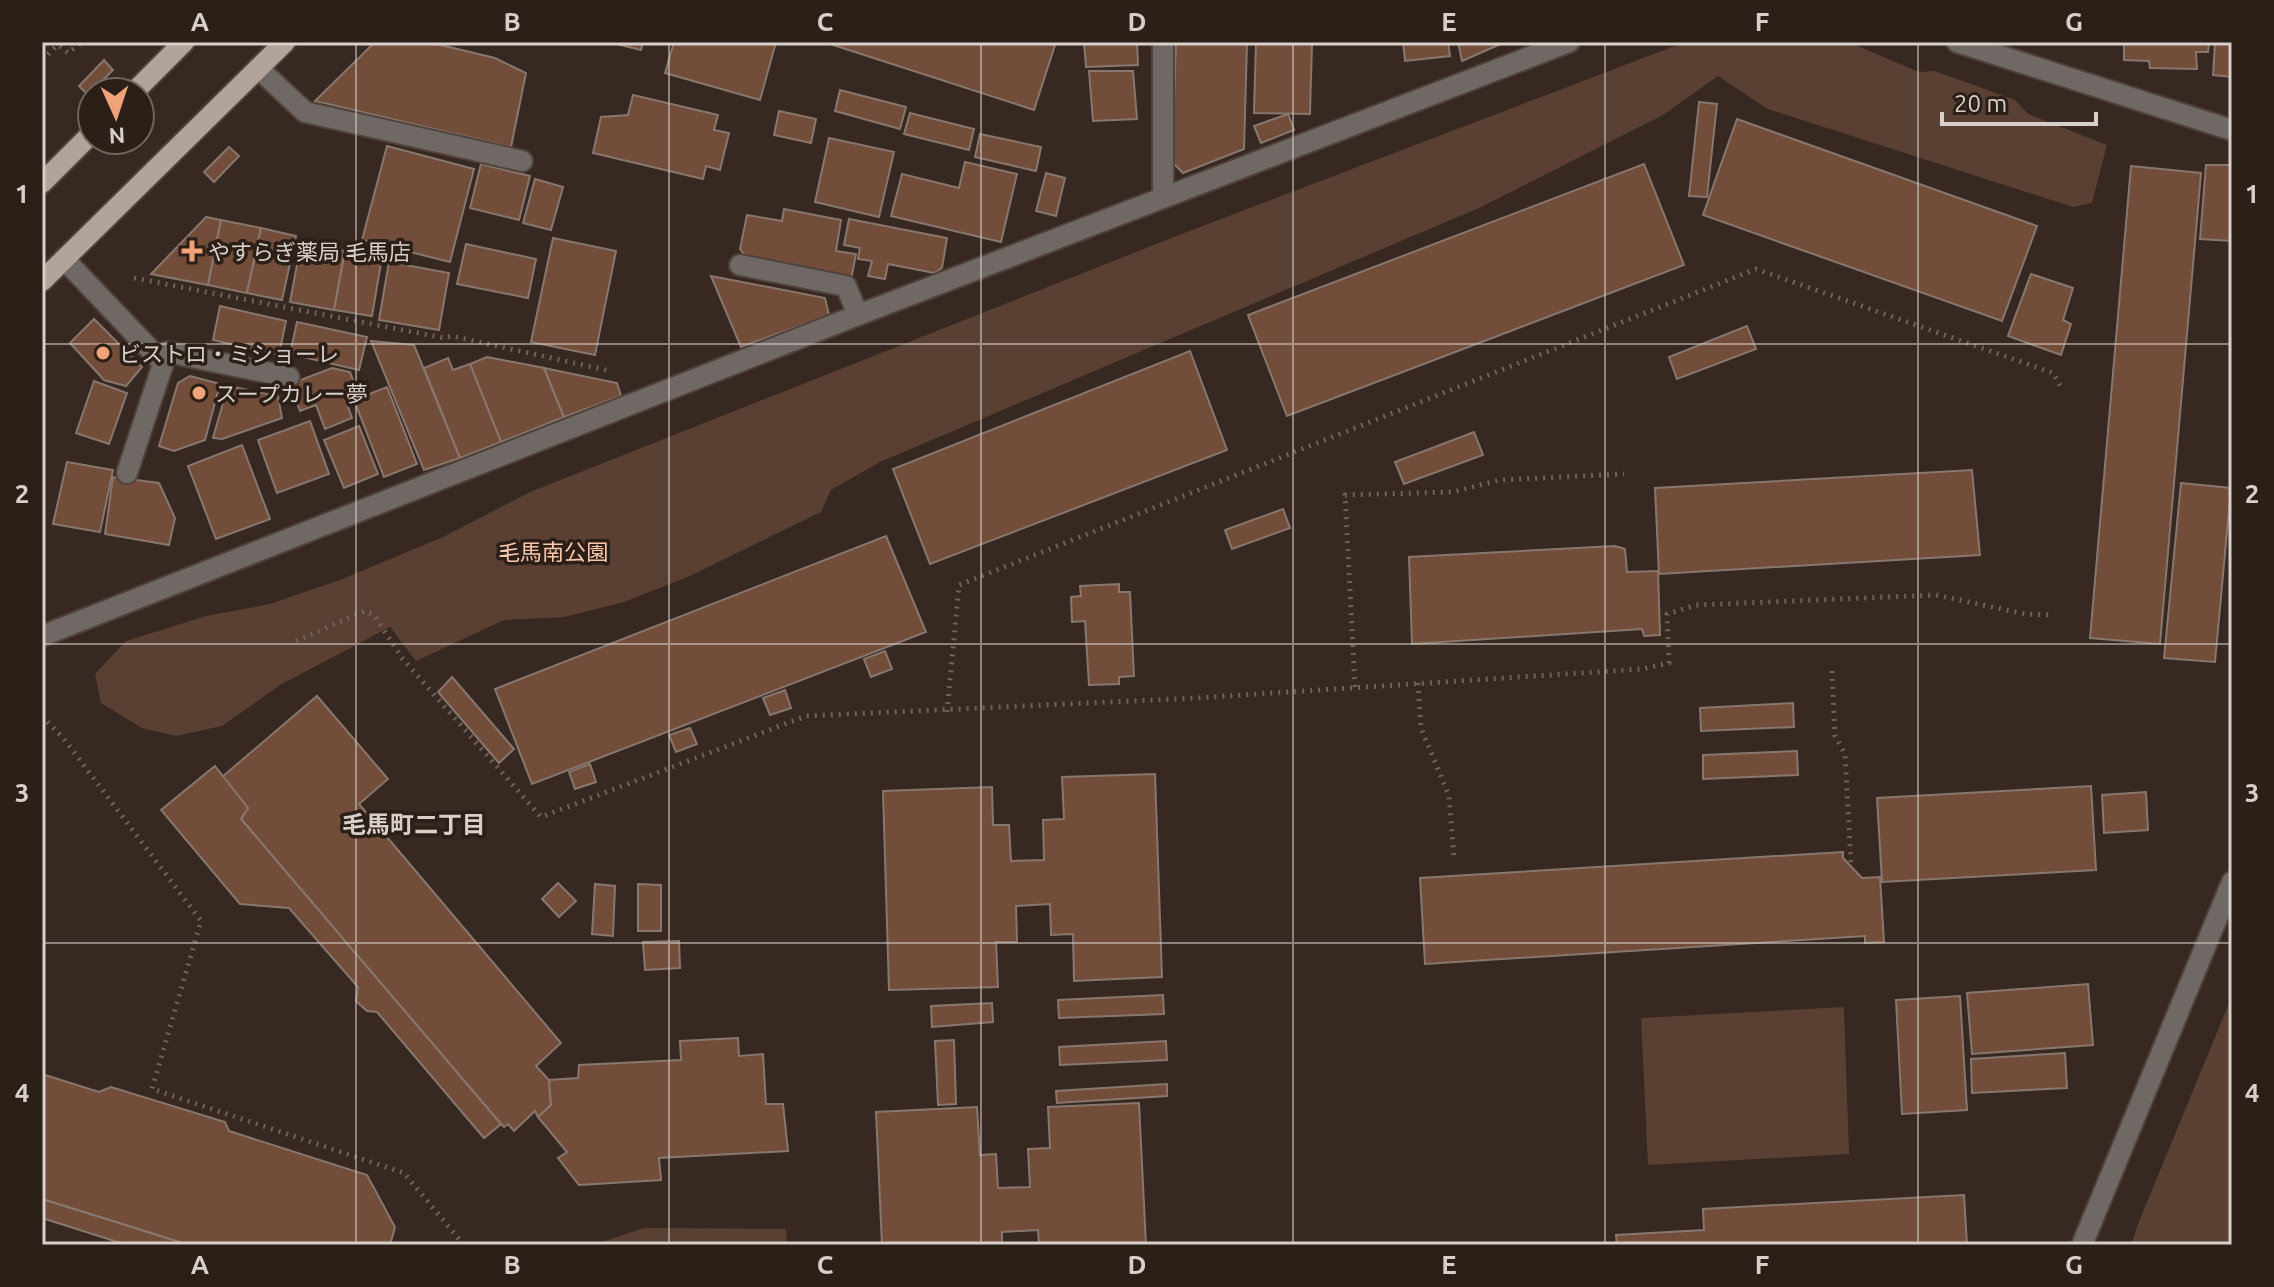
<svg xmlns="http://www.w3.org/2000/svg" width="2274" height="1287" viewBox="0 0 2274 1287" font-family="Ubuntu,'Noto Sans JP',sans-serif">
<style>
.green{fill:#594032}
.building{fill:#724d39;stroke:#88776e;stroke-width:2}
.lines{fill:none;stroke-linecap:round;stroke-linejoin:round}
.minor-casing{stroke:#51433c;stroke-width:24}
.major-casing{stroke:#51433c;stroke-width:24}
.path{stroke:#6f625c;stroke-width:5;stroke-dasharray:2 6;stroke-linecap:butt}
.minor{stroke:#6f6864;stroke-width:20}
.major{stroke:#b2a39b;stroke-width:20}
.grid{fill:none;stroke:#d8cfca;stroke-width:2;stroke-opacity:0.55}
.poi-dot{fill:#f0a378;stroke:#2c1f17;stroke-width:3}
.labels{text-anchor:middle;dominant-baseline:central;stroke-width:7;stroke-linejoin:round;paint-order:stroke}
.poi-label{font-size:22px;fill:#d8cfca;stroke:#2c1f17;text-anchor:start}
.park-label{font-size:22px;fill:#fbc7ab;stroke:#2c1f17}
.neighbourhood-label{font-size:24px;font-weight:bold;fill:#d8cfca;stroke:#2c1f17}
.neatline{fill:none;stroke:#d8cfca;stroke-width:3}
.grid-label{font-size:26px;text-anchor:middle;font-weight:bold;fill:#d8cfca}
</style>
<rect width="100%" height="100%" fill="#372821"/>
<!-- green -->
<g class="green">
<path d="M1685 42H1848L1919 72 1935 71 2015 100 2028 114 2107 145 2092 203 2073 207 1768 109 1718 76 1663 115 1479 208 880 462 831 490 821 512 690 576 624 602 564 617 504 620 416 661 390 627 280 685 222 726 176 736 142 728 101 703 95 674 126 641 206 616 270 604 340 580 443 537 530 492 1174 237Z"/>
<path d="M2232 996V1245H2131L2138 1224Z"/>
<path d="M1844 1007 1849 1154 1648 1165 1641 1018Z"/>
<path d="M644 1228 786 1229 787 1245H593Z"/>
</g>
<!-- building -->
<g class="building">
<path d="M375 42H428L495 58 526 73 511 147 315 101Z"/>
<path d="M608 42H643L641 50Z"/>
<path d="M674 42H776L760 100 665 73Z"/>
<path d="M824 42H1056L1034 110Z"/>
<path d="M1084 42H1137L1138 65 1086 67Z"/>
<path d="M1176 42H1247L1244 149 1183 173 1172 162Z"/>
<path d="M1256 42H1312L1310 114 1254 113Z"/>
<path d="M1403 42H1448L1450 56 1405 61Z"/>
<path d="M1458 42H1505L1462 61Z"/>
<path d="M2124 42H2209L2208 52H2196L2197 69 2150 68 2149 61 2124 60Z"/>
<path d="M2215 42H2232V77L2213 75Z"/>
<path d="M104 60 113 70 88 95 79 86Z"/>
<path d="M1089 71H1133L1137 119 1093 121Z"/>
<path d="M840 90 906 107 900 129 835 111Z"/>
<path d="M633 95 718 115 714 130 729 133 720 170 706 166 703 179 593 153 601 117 628 115Z"/>
<path d="M1699 102 1717 104 1707 197 1689 196Z"/>
<path d="M779 111 816 119 811 143 774 135Z"/>
<path d="M910 113 974 129 969 150 904 134Z"/>
<path d="M1288 114 1294 130 1261 143 1254 126Z"/>
<path d="M1737 119 2037 226 2002 321 1703 215Z"/>
<path d="M980 134 1041 147 1036 171 975 157Z"/>
<path d="M829 138 894 152 879 217 815 202Z"/>
<path d="M387 146 474 169 450 262 362 240Z"/>
<path d="M229 147 239 156 214 182 204 172Z"/>
<path d="M965 162 1017 174 1001 242 891 216 902 174 959 188Z"/>
<path d="M481 164 530 176 519 220 470 208Z"/>
<path d="M1644 164 1684 265 1287 416 1248 315Z"/>
<path d="M2206 165H2232V241L2200 239Z"/>
<path d="M2131 166 2201 173 2160 644 2090 638Z"/>
<path d="M1046 173 1065 178 1056 216 1036 211Z"/>
<path d="M535 179 563 187 551 230 523 223Z"/>
<path d="M784 209 841 220 836 251 856 254 851 280 749 261 740 249 747 215 782 221Z"/>
<path d="M206 217 221 220 208 285 151 274Z"/>
<path d="M849 219 947 238 942 268 934 273 888 264 885 279 868 276 872 261 858 259 860 248 844 245Z"/>
<path d="M221 220 261 228 247 293 208 285Z"/>
<path d="M261 228 296 236 282 300 247 293Z"/>
<path d="M553 238 616 251 595 355 531 342Z"/>
<path d="M301 243 345 251 334 310 290 302Z"/>
<path d="M466 244 536 259 528 298 457 284Z"/>
<path d="M345 251 382 257 372 316 334 310Z"/>
<path d="M389 262 449 273 439 330 379 320Z"/>
<path d="M2031 274 2073 288 2063 320 2071 324 2061 355 2008 336Z"/>
<path d="M711 276 825 298 829 315 741 347Z"/>
<path d="M220 306 286 321 279 355 213 340Z"/>
<path d="M94 319 142 367 126 386 104 380 70 343Z"/>
<path d="M297 322 367 337 359 370 290 354Z"/>
<path d="M1747 326 1756 349 1677 379 1669 357Z"/>
<path d="M371 341 414 345 460 458 424 470Z"/>
<path d="M1190 351 1227 450 930 564 893 469Z"/>
<path d="M487 357 544 368 564 417 501 442 470 364Z"/>
<path d="M448 358 453 370 470 364 501 442 460 458 424 368Z"/>
<path d="M332 368 350 372 357 391 344 396 352 418 325 429 316 405 300 411 290 384Z"/>
<path d="M544 368 617 383 621 396 564 417Z"/>
<path d="M190 376 220 384 205 440 174 451 159 446 178 383Z"/>
<path d="M94 381 127 393 109 444 76 433Z"/>
<path d="M228 386 278 396 282 418 222 439 213 438Z"/>
<path d="M387 387 417 464 384 477 354 400Z"/>
<path d="M310 421 329 474 277 493 258 440Z"/>
<path d="M359 426 378 474 344 488 324 440Z"/>
<path d="M1474 432 1483 455 1404 484 1395 462Z"/>
<path d="M242 445 270 519 216 539 188 466Z"/>
<path d="M67 462 113 470 100 532 53 524Z"/>
<path d="M1972 470 1980 555 1659 574 1655 488Z"/>
<path d="M113 477 159 483 175 518 169 545 105 534Z"/>
<path d="M2181 483 2231 488 2215 662 2164 658Z"/>
<path d="M1283 509 1290 528 1232 549 1225 530Z"/>
<path d="M886 536 926 632 532 784 495 689Z"/>
<path d="M1615 546 1625 549 1627 572 1658 571 1660 635 1644 636 1642 629 1412 644 1409 557Z"/>
<path d="M1119 584V592H1130L1134 676 1119 677V684L1089 685 1085 621 1072 622 1071 597 1081 596 1080 586Z"/>
<path d="M885 651 892 669 871 677 864 659Z"/>
<path d="M452 677 514 749 499 763 438 692Z"/>
<path d="M785 690 791 708 770 715 763 698Z"/>
<path d="M317 696 388 779 359 804 561 1043 536 1066 549 1080 551 1105 538 1117 535 1111 514 1131 508 1124 504 1127 501 1124 241 819 248 808 222 777Z"/>
<path d="M1793 703 1794 727 1701 731 1700 708Z"/>
<path d="M690 728 697 744 676 752 669 735Z"/>
<path d="M1797 751 1798 775 1703 779V755Z"/>
<path d="M590 764 596 782 575 789 569 772Z"/>
<path d="M215 766 248 808 241 819 501 1124 484 1138 377 1012 367 1011 356 1001 358 987 289 908 240 904 161 810Z"/>
<path d="M1155 774 1162 977 1074 981 1073 934 1051 935 1050 904 1016 906 1017 942H996L998 987 889 990 883 791 992 787 993 825H1009L1011 861 1044 860 1043 820 1064 819 1062 777Z"/>
<path d="M2091 786 2096 870 1882 882 1877 798Z"/>
<path d="M2146 792 2148 830 2104 833 2102 795Z"/>
<path d="M1843 852V858L1862 878 1880 877 1884 942 1865 943V936L1425 964 1420 878Z"/>
<path d="M558 883 576 901 559 917 542 899Z"/>
<path d="M595 884 615 886 613 936 592 934Z"/>
<path d="M638 884 661 885V931H638Z"/>
<path d="M679 941 680 968 645 970 643 942Z"/>
<path d="M2088 984 2093 1045 1972 1054 1967 993Z"/>
<path d="M1163 995 1164 1014 1059 1018 1058 1000Z"/>
<path d="M1960 996 1967 1110 1902 1114 1896 1000Z"/>
<path d="M992 1003 993 1022 932 1027 931 1006Z"/>
<path d="M738 1038 739 1056 763 1054 766 1104H783L788 1151 659 1158 661 1180 579 1185 558 1158 567 1152 538 1117 551 1105 549 1080 578 1078 579 1065 681 1060 680 1041Z"/>
<path d="M954 1040 956 1104 938 1105 935 1041Z"/>
<path d="M1166 1041 1167 1060 1060 1065 1059 1047Z"/>
<path d="M2065 1053 2067 1088 1972 1093 1971 1059Z"/>
<path d="M42 1074 99 1092 111 1087 225 1122 229 1131 367 1175 395 1227 390 1245H189L42 1199Z"/>
<path d="M1167 1084V1096L1057 1103 1056 1091Z"/>
<path d="M1139 1103 1146 1245H1039L1038 1230 1002 1232V1245H882L876 1112 977 1107 980 1155 996 1154 998 1188 1030 1187 1028 1149 1050 1148 1048 1107Z"/>
<path d="M1964 1195 1967 1245H1617L1616 1235 1704 1230 1703 1209Z"/>
<path d="M42 1199 189 1245H127L42 1218Z"/>
</g>
<g class="lines">
<!-- minor casing -->
<g class="minor-casing">
<g id="minor">
<path d="M1163 42V198"/>
<path d="M1957 42 2232 130"/>
<path d="M258 68 305 112 522 161"/>
<path d="M64 259 163 363"/>
<path d="M740 265 846 286 858 315"/>
<path d="M127 473 167 352 289 377"/>
<path d="M42 636 858 315 1569 42"/>
<path d="M2082 1245 2232 882"/>
</g>
</g>
<!-- major casing -->
<g class="major-casing">
<g id="major">
<path d="M134 92 184 42"/>
<path d="M42 183 92 133"/>
<path d="M42 281 285 42"/>
</g>
</g>
<!-- path -->
<g class="path">
<path d="M42 60 58 45 68 53 82 42"/>
<path d="M134 278 444 338 452 336 610 371"/>
<path d="M296 641 365 611 374 615 402 658 541 817 806 716 1197 698 1642 669 1669 663 1667 614 1696 605 1936 595 2025 614 2054 615"/>
<path d="M1832 671 1835 736 1845 754 1851 864"/>
<path d="M1418 683 1421 728 1449 796 1454 857"/>
<path d="M1355 687 1345 495 1453 492 1500 480 1624 474"/>
<path d="M947 712 959 585 1756 269 2053 373 2062 389"/>
<path d="M42 716 64 739 201 921 152 1089 404 1173 464 1245"/>
</g>
<!-- minor -->
<use href="#minor" class="minor"/>
<!-- major -->
<use href="#major" class="major"/>
</g>
<!-- grid -->
<path class="grid" d="M356 42V1245M669 42V1245M981 42V1245M1293 42V1245M1605 42V1245M1918 42V1245M42 344H2232M42 644H2232M42 943H2232"/>
<!-- markers -->
<g class="poi-dot">
<path d="M188 239h8v8h8v8h-8v8h-8v-8h-8v-8h8z"/>
<circle cx="103" cy="353" r="8"/>
<circle cx="199" cy="393" r="8"/>
</g>
<g class="labels">
<!-- poi labels -->
<g class="poi-label">
<text x="208" y="251">やすらぎ薬局 毛馬店</text>
<text x="119" y="353">ビストロ・ミショーレ</text>
<text x="215" y="393">スープカレー夢</text>
</g>
<!-- park labels -->
<g class="park-label">
<text x="553" y="551">毛馬南公園</text>
</g>
<!-- neighbourhood labels -->
<g class="neighbourhood-label">
<text x="414" y="824">毛馬町二丁目</text>
</g>
</g>
<!-- border -->
<rect width="2274" height="1287" fill="none" stroke="#2c1f17" stroke-width="88"/>
<!-- north arrow -->
<g transform="translate(116 116) rotate(177)"><circle r="38" fill="#2c1f17" stroke="#71655f" stroke-width="2"/>
<path d="M0-6L14 30L0 20L-14 30Z" fill="#f0a378"/>
<text y="-12" font-size="22" font-weight="bold" text-anchor="middle" fill="#d8cfca">N</text>
</g>
<!-- scale -->
<path d="M1942 112v12h154v-12" fill="none" stroke="#d8cfca" stroke-width="4"/>
<text x="1954" y="112" font-size="24" fill="#d8cfca" stroke="#2c1f17" stroke-width="6" paint-order="stroke">20 m</text>
<rect x="44" y="44" width="2186" height="1199" class="neatline"/>
<g class="grid-label">
<text x="200" y="31">A</text>
<text x="512" y="31">B</text>
<text x="825" y="31">C</text>
<text x="1137" y="31">D</text>
<text x="1449" y="31">E</text>
<text x="1762" y="31">F</text>
<text x="2074" y="31">G</text>
<text x="22" y="203">1</text>
<text x="2252" y="203">1</text>
<text x="22" y="503">2</text>
<text x="2252" y="503">2</text>
<text x="22" y="802">3</text>
<text x="2252" y="802">3</text>
<text x="22" y="1102">4</text>
<text x="2252" y="1102">4</text>
<text x="200" y="1274">A</text>
<text x="512" y="1274">B</text>
<text x="825" y="1274">C</text>
<text x="1137" y="1274">D</text>
<text x="1449" y="1274">E</text>
<text x="1762" y="1274">F</text>
<text x="2074" y="1274">G</text>
</g>
</svg>
